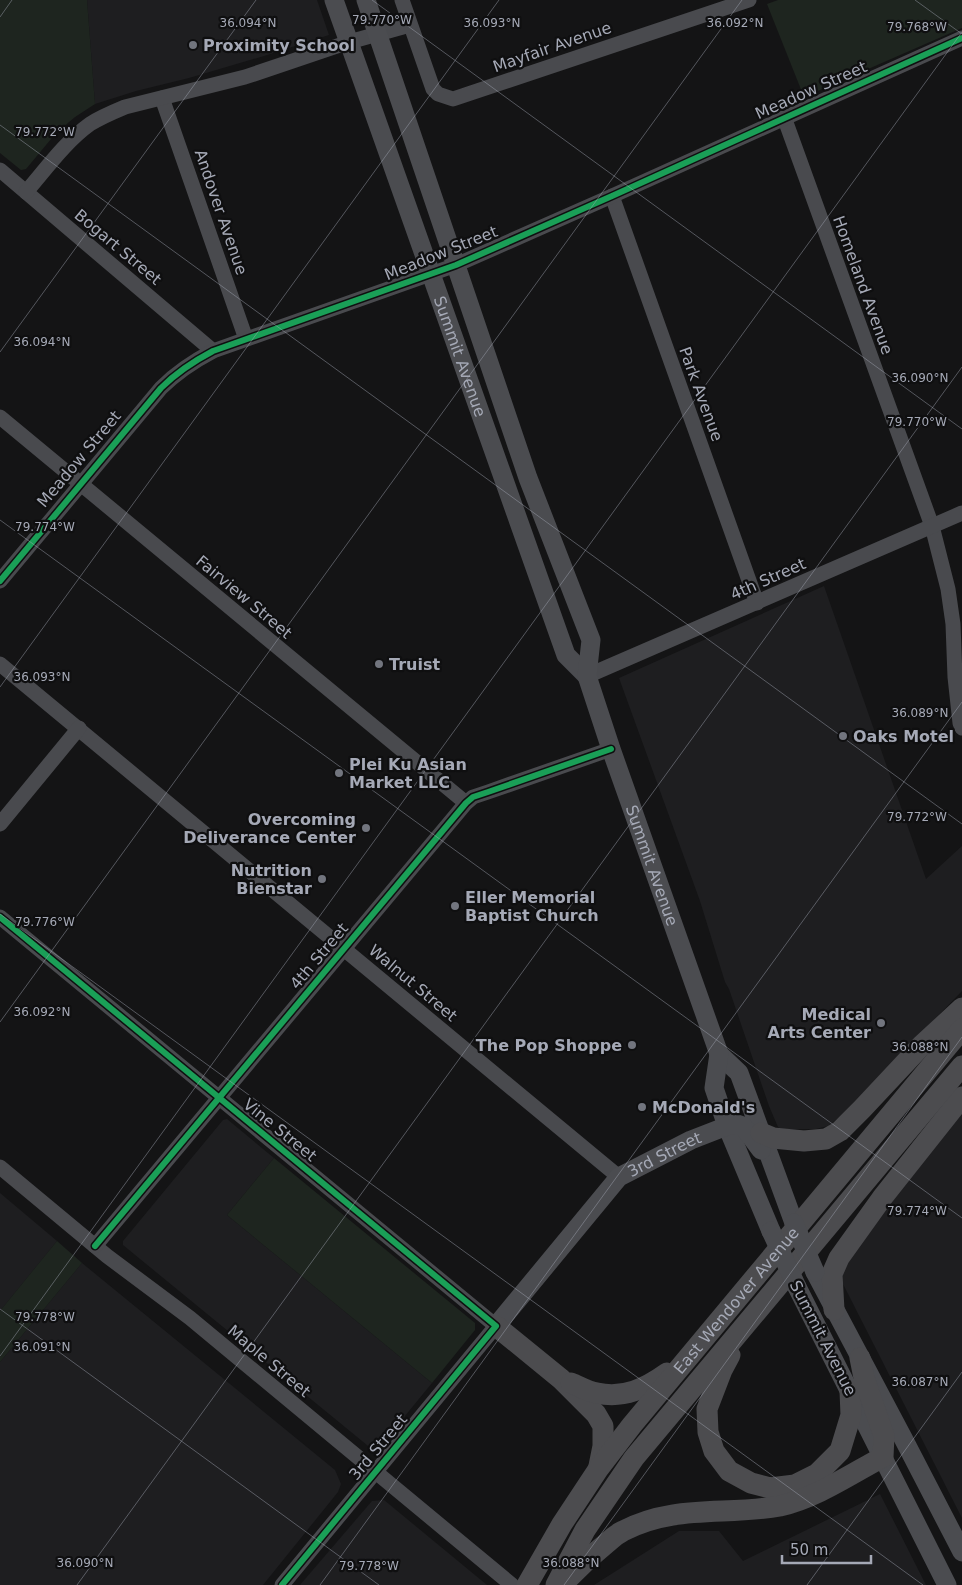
<svg xmlns="http://www.w3.org/2000/svg" width="962" height="1585" viewBox="0 0 962 1585" font-family="'DejaVu Sans',sans-serif">
<style>
.built{fill:#1e1e20}
.green{fill:#1e251f}
.lines{fill:none;stroke-linecap:round;stroke-linejoin:round}
.minor{stroke:#494a4e;stroke-width:15}
.major{stroke:#4b4c50;stroke-width:19}
.highway{stroke:#4c4c4f;stroke-width:21}
.major-bridge{stroke:#4b4c50;stroke-width:19}
.cycleway-casing{stroke:#0f0f10;stroke-width:9}
.cycleway{stroke:#1a9f57;stroke-width:6}
.ticks{fill:none;stroke:#a5a9b6;stroke-width:1;stroke-opacity:0.45}
.poi-dot{fill:#72757e;stroke:#0f0f10;stroke-width:2}
.labels{text-anchor:middle;dominant-baseline:central;stroke-width:4.5;stroke-linejoin:round;paint-order:stroke}
.poi-label{font-size:16px;font-weight:bold;fill:#a5a9b6;stroke:#0f0f10;text-anchor:start}
.street-label{font-size:16px;fill:#a5a9b6;stroke:#0f0f10}
.ticks-label{font-size:12px;text-anchor:middle;fill:#a5a9b6;stroke:#0f0f10;stroke-width:4.5;stroke-linejoin:round;paint-order:stroke}
</style>
<rect width="100%" height="100%" fill="#141415"/>
<!-- built -->
<g class="built">
<path d="M87 0H317L329 35 264 56 189 78 136 91 95 104Z"/>
<path d="M824 586 926 879 962 846V991L841 1116 828 1126 816 1129H781L778 1127 769 1106 729 989 725 982 700 901 619 678Z"/>
<path d="M962 1109V1518L842 1282 843 1266Z"/>
<path d="M227 1119 274 1158 227 1215 432 1383 377 1450H373L123 1245V1241L223 1120Z"/>
<path d="M0 1193 57 1241 0 1311Z"/>
<path d="M82 1263 335 1470 341 1484 338 1492 263 1585H0V1362Z"/>
<path d="M880 1494 926 1585H594L679 1531H719L743 1561Z"/>
<path d="M384 1500 487 1585H300L372 1501Z"/>
</g>
<!-- green -->
<g class="green">
<path d="M0 0H87L95 104 75 117 56 133 26 169 21 170 0 153Z"/>
<path d="M778 0H962V28L804 97 767 4Z"/>
<path d="M274 1158 475 1323V1330L432 1383 227 1215Z"/>
<path d="M57 1241 82 1263 0 1362V1311Z"/>
</g>
<g class="lines">
<!-- minor -->
<g class="minor">
<path d="M402 0 433 89 438 94 453 99 749 0"/>
<path d="M162 98 246 339"/>
<path d="M784 117 932 526 948 589 953 624 955 677 960 723 962 728"/>
<path d="M0 170 213 351"/>
<path d="M26 192C46 169 65 142 90 124 101 117 113 112 125 107L245 77 349 42 410 25"/>
<path d="M612 196 757 603"/>
<path d="M0 417 466 803"/>
<path d="M0 581 161 388C177 372 194 361 213 351L456 265 612 196 962 38"/>
<path d="M0 664 619 1177"/>
<path d="M587 676 962 513"/>
<path d="M0 824 79 728"/>
<path d="M0 917 496 1326 282 1585"/>
<path d="M0 1167 107 1256 190 1318 512 1585"/>
<path d="M95 1246 466 803 473 797 488 792 611 749"/>
</g>
<!-- major -->
<g class="major">
<path id="s1" d="M334 0 566 655 587 676"/>
<path id="s2" d="M366 0 528 478 591 640 587 676 611 749 719 1054 739 1073 794 1223"/>
<path d="M719 1054 714 1088 727 1126 771 1231"/>
<path d="M815 1272 903 1438 962 1552"/>
<path d="M797 1287 947 1585"/>
<path id="s3" d="M496 1326 619 1177 691 1140 727 1126 737 1124 743 1126 761 1150"/>
</g>
<!-- highway -->
<g class="highway">
<path d="M761 1133 773 1138 804 1141 826 1139 840 1131 862 1109 922 1045 962 1008"/>
<path d="M834 1310 832 1274 839 1258 882 1198 962 1097"/>
<path d="M496 1326 561 1379 596 1414 603 1426V1446L599 1466"/>
<path d="M730 1355 722 1370 707 1409 708 1432 714 1451 729 1471 751 1483 770 1488 795 1485 817 1474 840 1451 851 1415 850 1391"/>
<path d="M571 1383C579 1386 588 1392 597 1393 624 1399 646 1388 667 1373"/>
<path d="M566 1581C579 1567 593 1554 608 1542 612 1538 617 1534 623 1531 674 1504 726 1516 780 1506 816 1498 851 1474 883 1457L884 1436 864 1378 860 1358"/>
<path id="s4" d="M527 1585 562 1524 599 1468 632 1425 962 1029"/>
<path d="M556 1585 585 1530 634 1458 962 1066"/>
</g>
<!-- major-bridge -->
<g class="major-bridge">
<path d="M794 1223 815 1272"/>
<path d="M771 1231 797 1287"/>
</g>
<!-- cycleway casing -->
<g class="cycleway-casing">
<g id="cycleway">
<path d="M0 581 161 388C177 372 194 361 213 351L456 265 612 196 962 38"/>
<path d="M0 917 496 1326 282 1585"/>
<path d="M95 1246 466 803 473 797 488 792 611 749"/>
</g>
</g>
<!-- cycleway -->
<use href="#cycleway" class="cycleway"/>
</g>
<!-- ticks -->
<path class="ticks" d="M372 0 962 429M915 0 962 34M0 17 12 0M0 125 962 824M0 352 256 0M0 520 962 1218M0 687 499 0M0 914 923 1585M0 1022 742 0M0 1309 379 1585M0 1356 962 32M77 1585 962 367M320 1585 962 702M564 1585 962 1037M807 1585 962 1372"/>
<!-- markers -->
<g class="poi-dot">
<circle cx="193" cy="45" r="5"/>
<circle cx="379" cy="664" r="5"/>
<circle cx="843" cy="736" r="5"/>
<circle cx="339" cy="773" r="5"/>
<circle cx="366" cy="828" r="5"/>
<circle cx="322" cy="879" r="5"/>
<circle cx="455" cy="906" r="5"/>
<circle cx="881" cy="1023" r="5"/>
<circle cx="632" cy="1045" r="5"/>
<circle cx="642" cy="1107" r="5"/>
</g>
<g class="labels">
<!-- poi labels -->
<g class="poi-label">
<text x="203" y="45">Proximity School</text>
<text x="389" y="664">Truist</text>
<text x="853" y="736">Oaks Motel</text>
<text x="349" y="764">Plei Ku Asian<tspan x="349" dy="18">Market LLC</tspan></text>
<text x="356" y="819" text-anchor="end">Overcoming<tspan x="356" dy="18">Deliverance Center</tspan></text>
<text x="312" y="870" text-anchor="end">Nutrition<tspan x="312" dy="18">Bienstar</tspan></text>
<text x="465" y="897">Eller Memorial<tspan x="465" dy="18">Baptist Church</tspan></text>
<text x="871" y="1014" text-anchor="end">Medical<tspan x="871" dy="18">Arts Center</tspan></text>
<text x="622" y="1045" text-anchor="end">The Pop Shoppe</text>
<text x="652" y="1107">McDonald's</text>
</g>
<!-- street labels -->
<g class="street-label">
<text transform="translate(552 47) rotate(-19)">Mayfair Avenue</text>
<text transform="translate(811 90) rotate(-24)">Meadow Street</text>
<text transform="translate(221 212) rotate(71)">Andover Avenue</text>
<text transform="translate(118 247) rotate(40)">Bogart Street</text>
<text transform="translate(441 253) rotate(-22)">Meadow Street</text>
<text transform="translate(863 285) rotate(70)">Homeland Avenue</text>
<text stroke="none"><textPath href="#s1" startOffset="378">Summit Avenue</textPath></text>
<text transform="translate(701 394) rotate(70)">Park Avenue</text>
<text transform="translate(79 459) rotate(-50)">Meadow Street</text>
<text transform="translate(768 579) rotate(-24)">4th Street</text>
<text transform="translate(244 597) rotate(40)">Fairview Street</text>
<text stroke="none"><textPath href="#s2" startOffset="915">Summit Avenue</textPath></text>
<text transform="translate(319 956) rotate(-50)">4th Street</text>
<text transform="translate(413 983) rotate(40)">Walnut Street</text>
<text transform="translate(280 1130) rotate(39)">Vine Street</text>
<text stroke="none"><textPath href="#s3" startOffset="244">3rd Street</textPath></text>
<text stroke="none"><textPath href="#s4" startOffset="354">East Wendover Avenue</textPath></text>
<text transform="translate(823 1338) rotate(63)">Summit Avenue</text>
<text transform="translate(269 1361) rotate(40)">Maple Street</text>
<text transform="translate(378 1447) rotate(-50)">3rd Street</text>
</g>
</g>
<g class="ticks-label">
<text x="382" y="24">79.770°W</text>
<text x="248" y="27">36.094°N</text>
<text x="492" y="27">36.093°N</text>
<text x="735" y="27">36.092°N</text>
<text x="917" y="31">79.768°W</text>
<text x="45" y="136">79.772°W</text>
<text x="42" y="346">36.094°N</text>
<text x="920" y="382">36.090°N</text>
<text x="917" y="426">79.770°W</text>
<text x="45" y="531">79.774°W</text>
<text x="42" y="681">36.093°N</text>
<text x="920" y="717">36.089°N</text>
<text x="917" y="821">79.772°W</text>
<text x="45" y="926">79.776°W</text>
<text x="42" y="1016">36.092°N</text>
<text x="920" y="1051">36.088°N</text>
<text x="917" y="1215">79.774°W</text>
<text x="45" y="1321">79.778°W</text>
<text x="42" y="1351">36.091°N</text>
<text x="920" y="1386">36.087°N</text>
<text x="85" y="1567">36.090°N</text>
<text x="571" y="1567">36.088°N</text>
<text x="369" y="1570">79.778°W</text>
</g>
<!-- scale -->
<path d="M782 1555v8h89v-8" fill="none" stroke="#a5a9b6" stroke-width="2.5"/>
<text x="790" y="1555" font-size="15" fill="#a5a9b6" stroke="#0f0f10" stroke-width="4" paint-order="stroke">50 m</text>
</svg>
